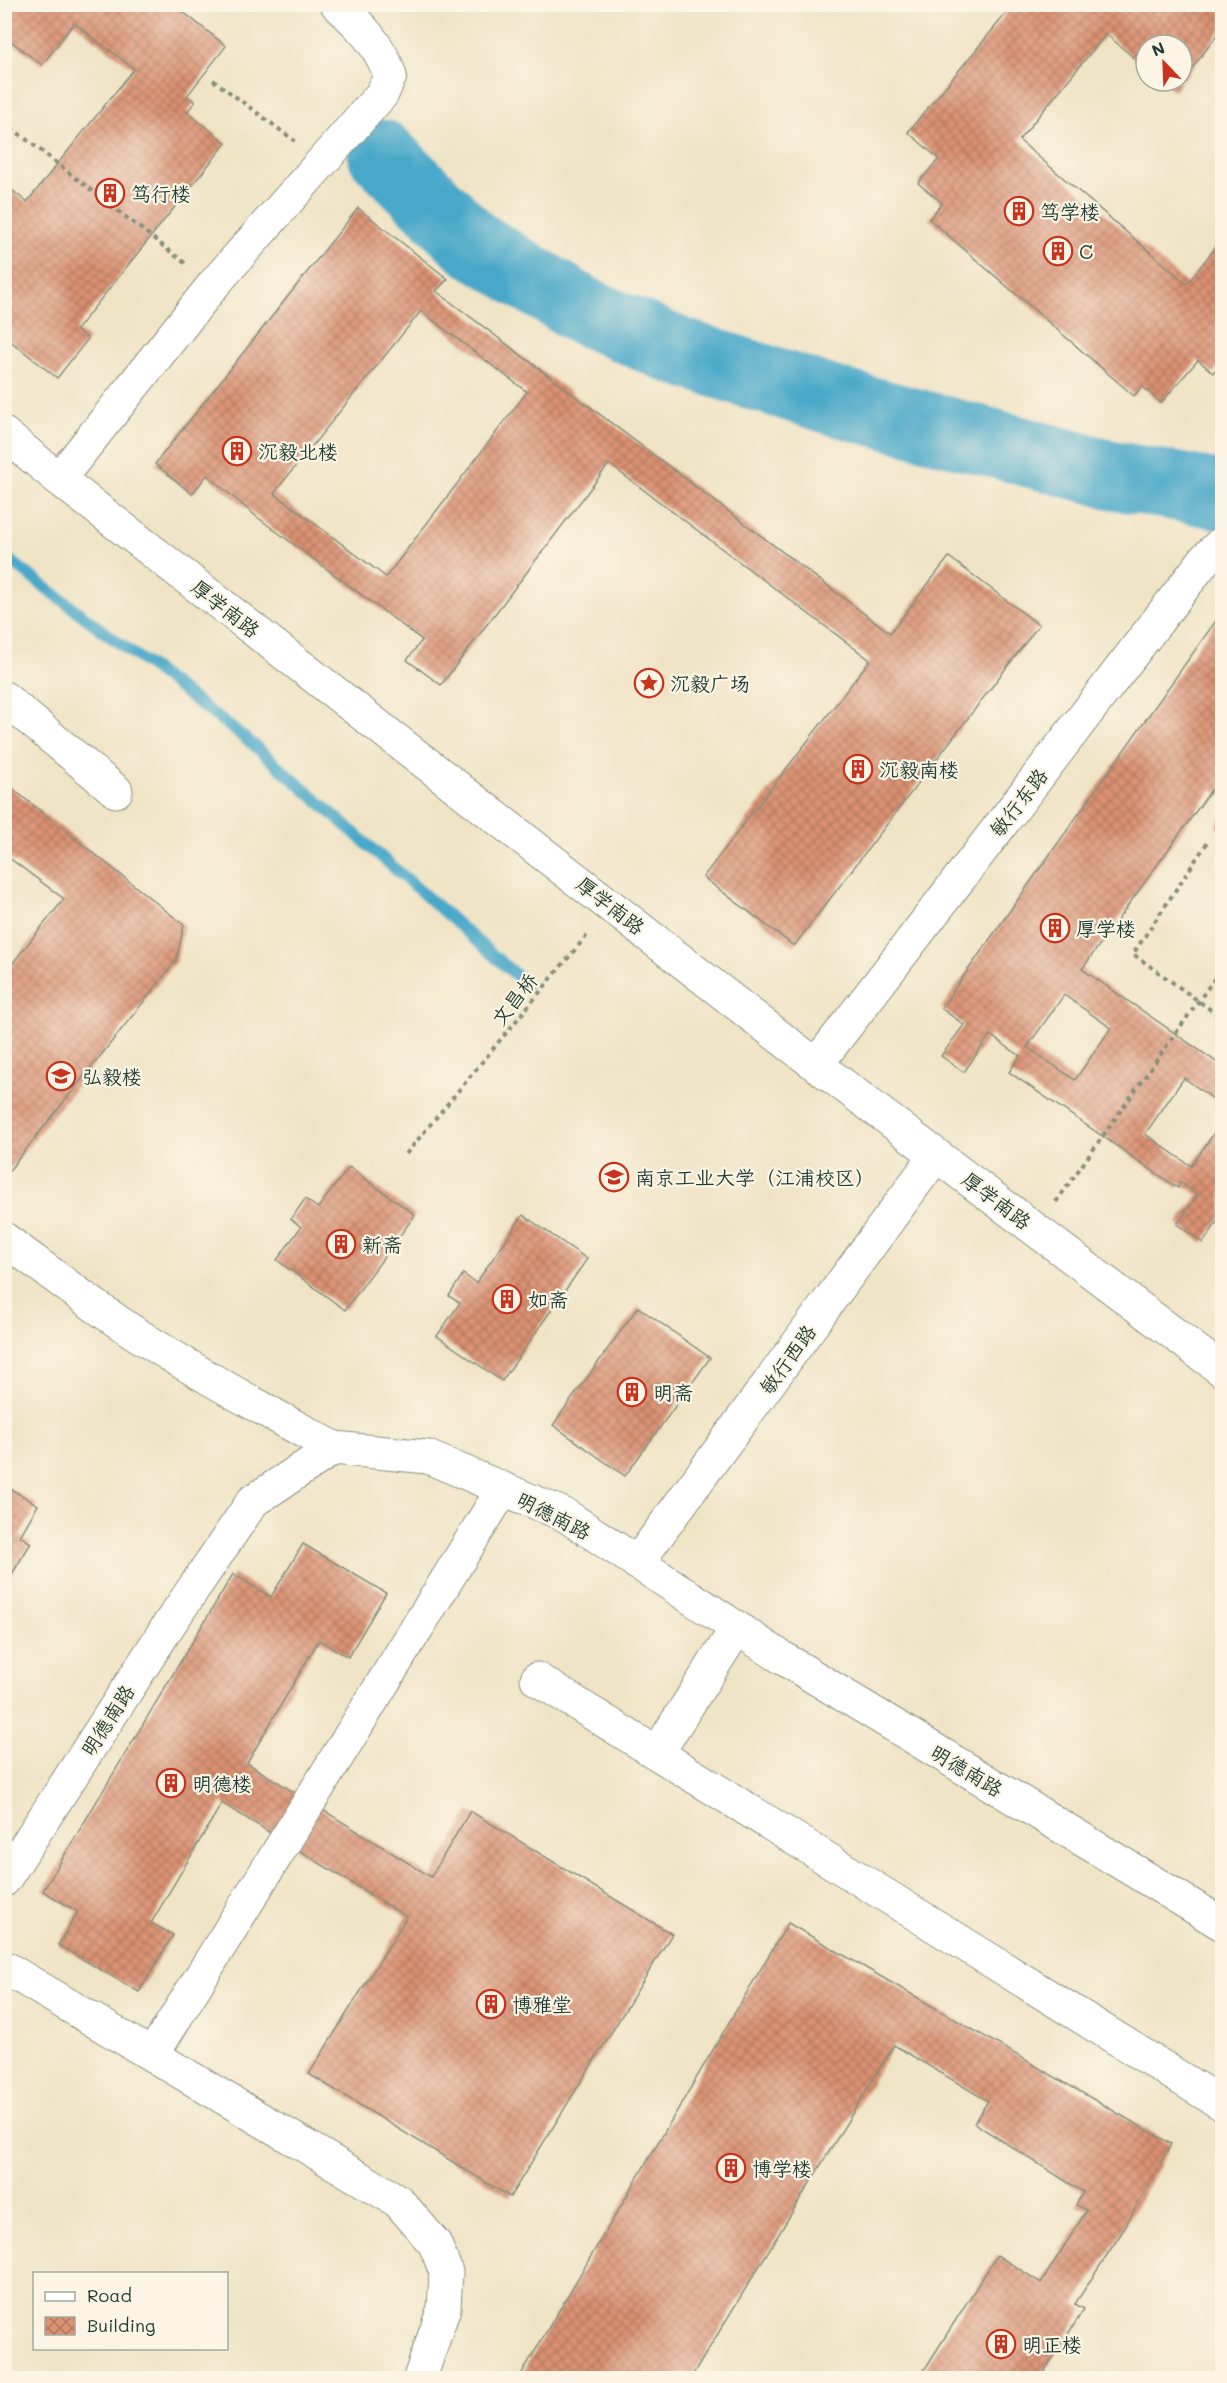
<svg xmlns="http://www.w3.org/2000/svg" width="1227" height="2383" viewBox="0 0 1227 2383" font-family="Mali,'LXGW WenKai TC',sans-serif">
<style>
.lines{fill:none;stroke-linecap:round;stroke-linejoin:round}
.stream{stroke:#4aa8c9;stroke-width:12}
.river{stroke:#4aa8c9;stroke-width:69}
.building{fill:url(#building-cross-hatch);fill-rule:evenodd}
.minor-casing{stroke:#88907d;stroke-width:35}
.path{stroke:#88907d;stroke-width:4;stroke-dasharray:4.5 4.5;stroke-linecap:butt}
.minor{stroke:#fff;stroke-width:33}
.labels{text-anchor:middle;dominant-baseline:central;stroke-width:4.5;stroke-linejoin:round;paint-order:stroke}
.poi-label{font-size:20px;fill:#1f3d34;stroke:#fcf5e5;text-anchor:start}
.street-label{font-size:20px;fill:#1f3d34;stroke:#fcf5e5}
</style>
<defs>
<pattern id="building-cross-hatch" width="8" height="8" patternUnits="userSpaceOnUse" patternTransform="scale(1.5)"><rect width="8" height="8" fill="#db9172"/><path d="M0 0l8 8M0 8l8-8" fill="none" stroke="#b1785e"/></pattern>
</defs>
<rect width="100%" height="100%" fill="#fcf5e5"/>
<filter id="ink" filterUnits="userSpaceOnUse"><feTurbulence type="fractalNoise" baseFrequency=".0167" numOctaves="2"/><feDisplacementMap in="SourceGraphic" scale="12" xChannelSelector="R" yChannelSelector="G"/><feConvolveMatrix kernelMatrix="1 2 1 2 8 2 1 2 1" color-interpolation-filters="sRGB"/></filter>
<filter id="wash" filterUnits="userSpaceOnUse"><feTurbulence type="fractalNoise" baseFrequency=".008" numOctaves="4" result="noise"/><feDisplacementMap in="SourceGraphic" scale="24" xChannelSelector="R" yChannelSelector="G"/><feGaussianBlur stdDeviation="1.35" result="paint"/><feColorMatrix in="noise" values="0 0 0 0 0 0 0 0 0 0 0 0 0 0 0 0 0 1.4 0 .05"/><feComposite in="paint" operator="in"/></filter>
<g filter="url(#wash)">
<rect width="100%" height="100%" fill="#f0e4c6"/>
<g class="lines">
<!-- stream -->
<path class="stream" d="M4 556 254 745 526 984"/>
<!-- river -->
<path class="river" d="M382 154 472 243 582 310 677 351 837 402 1113 475 1222 495"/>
</g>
<g id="blocks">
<!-- building -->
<g class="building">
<path d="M4 4H173L226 46 187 96 195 102 187 112 226 143 76 330 88 339 57 378 4 336V184L27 202 134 69 74 23 42 65 4 36Z"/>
<path d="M1014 4H1222V29L1182 81V45H1146V68L1106 34 1019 140 1187 284 1222 239V362L1213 373 1198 360 1161 403 1142 386 1134 396 929 219 942 203 918 183 939 159 908 132Z"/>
<path d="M1162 81H1182L1174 91Z"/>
<path d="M358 208 448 279 436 291 890 633 949 557 1039 625 794 946 703 877 870 660 609 464 441 685 407 660 422 640 257 517 207 475 192 494 155 464ZM421 311 527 392 386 577 274 493Z"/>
<path d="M1222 612V797L1212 789 1082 969 1222 1066V1105L1184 1078 1145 1134 1191 1166 1222 1122V1215L1203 1243 1177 1224 1198 1195 1180 1182 1178 1188 1009 1072 1020 1056 990 1035 964 1072 941 1056 964 1025 941 1008ZM1064 995 1111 1028 1075 1080 1027 1047Z"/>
<path d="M4 782 184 925 176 961 4 1177V974L64 899 4 854Z"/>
<path d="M1222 816V832L1215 827Z"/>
<path d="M349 1167 415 1215 345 1310 277 1260 301 1227 291 1219 305 1199 318 1208Z"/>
<path d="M523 1215 587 1259 502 1381 437 1336 460 1303 449 1296 463 1274 476 1283Z"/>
<path d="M638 1307 710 1358 625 1476 553 1425Z"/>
<path d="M4 1485 38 1505 20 1536 31 1543 4 1587Z"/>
<path d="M303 1544 386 1593 348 1657 319 1640 247 1763 431 1877 470 1811 672 1934 510 2197 309 2074 407 1917 222 1803 151 1923 173 1935 139 1992 58 1945 78 1912 43 1891 233 1574 271 1597Z"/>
<path d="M788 1923 1171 2144 1122 2232 1075 2304 1084 2309 1040 2378H919L997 2255 1041 2283 1087 2210 1076 2205 1083 2192 974 2123 988 2101 894 2045 691 2378H519Z"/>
</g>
</g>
</g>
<g filter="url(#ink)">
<use href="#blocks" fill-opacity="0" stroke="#88907d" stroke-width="1.5"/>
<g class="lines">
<!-- minor casing -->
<g class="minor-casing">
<g id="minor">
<path d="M4 434 59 479 790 1045 1222 1370"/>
<path d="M59 479 214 284 382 94 390 76C382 47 359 24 337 4"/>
<path d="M4 698 116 791"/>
<path d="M816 1065 1206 558 1222 543"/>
<path d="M4 1239C56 1277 107 1317 162 1350 218 1385 276 1416 334 1448"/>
<path d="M637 1563 936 1155"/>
<path d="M537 1679 1222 2104"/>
<path d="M657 1753 737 1628"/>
<path d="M4 1880 170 1623 253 1501 334 1448 428 1457 565 1515 781 1657 1222 1924"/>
<path d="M4 1967 398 2201 435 2244 446 2272 444 2308 420 2378"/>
<path d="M153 2054 503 1489"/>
</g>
</g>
<!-- path -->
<g class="path">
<path d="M213 80 295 141"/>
<path d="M4 122 186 264"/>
<path d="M1207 843 1133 954 1222 1018"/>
<path d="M406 1154 588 934"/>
<path d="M1056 1202 1222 968"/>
</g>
<!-- minor -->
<use href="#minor" class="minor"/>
</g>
</g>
<!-- icons -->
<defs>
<g id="building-ring" transform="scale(1.5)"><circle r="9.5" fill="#fcf5e5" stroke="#c8321e" stroke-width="1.5"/><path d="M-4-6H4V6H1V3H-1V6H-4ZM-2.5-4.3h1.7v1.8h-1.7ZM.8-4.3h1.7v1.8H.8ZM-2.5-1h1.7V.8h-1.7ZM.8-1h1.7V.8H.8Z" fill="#c8321e"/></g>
<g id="sight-ring" transform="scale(1.5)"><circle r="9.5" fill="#fcf5e5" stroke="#c8321e" stroke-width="1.5"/><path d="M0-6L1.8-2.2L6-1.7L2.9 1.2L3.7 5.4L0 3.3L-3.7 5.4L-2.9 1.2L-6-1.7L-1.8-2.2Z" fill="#c8321e"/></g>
<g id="university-ring" transform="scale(1.5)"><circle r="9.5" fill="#fcf5e5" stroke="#c8321e" stroke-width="1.5"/><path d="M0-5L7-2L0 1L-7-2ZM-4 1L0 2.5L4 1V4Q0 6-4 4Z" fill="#c8321e"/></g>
</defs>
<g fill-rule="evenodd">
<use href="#building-ring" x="110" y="193"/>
<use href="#building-ring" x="1019" y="211"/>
<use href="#building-ring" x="1058" y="251"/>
<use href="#building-ring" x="237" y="451"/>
<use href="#sight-ring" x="649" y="683"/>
<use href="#building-ring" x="858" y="769"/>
<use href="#building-ring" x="1055" y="928"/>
<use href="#university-ring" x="61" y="1076"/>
<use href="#university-ring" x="614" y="1177"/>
<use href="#building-ring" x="341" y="1244"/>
<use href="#building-ring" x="507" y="1299"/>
<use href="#building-ring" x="632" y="1392"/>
<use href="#building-ring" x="171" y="1783"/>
<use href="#building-ring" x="491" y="2004"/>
<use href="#building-ring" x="731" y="2168"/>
<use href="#building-ring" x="1001" y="2344"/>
</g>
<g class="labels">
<!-- poi labels -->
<g class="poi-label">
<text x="131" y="193">笃行楼</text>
<text x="1040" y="211">笃学楼</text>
<text x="1079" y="251">C</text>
<text x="258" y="451">沉毅北楼</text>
<text x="670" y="683">沉毅广场</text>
<text x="879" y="769">沉毅南楼</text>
<text x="1076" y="928">厚学楼</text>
<text x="82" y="1076">弘毅楼</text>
<text x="635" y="1177">南京工业大学（江浦校区）</text>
<text x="362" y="1244">新斋</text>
<text x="528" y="1299">如斋</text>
<text x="653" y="1392">明斋</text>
<text x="192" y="1783">明德楼</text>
<text x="512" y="2004">博雅堂</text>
<text x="752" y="2168">博学楼</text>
<text x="1022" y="2344">明正楼</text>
</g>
<!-- street labels -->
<g class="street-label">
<text transform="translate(226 608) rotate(38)">厚学南路</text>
<text transform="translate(1018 802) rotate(-52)">敏行东路</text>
<text transform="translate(611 905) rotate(38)">厚学南路</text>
<text transform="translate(514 999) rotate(-52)">文昌桥</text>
<text transform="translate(997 1200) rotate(37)">厚学南路</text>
<text transform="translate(787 1359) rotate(-54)">敏行西路</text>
<text transform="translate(554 1515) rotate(27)">明德南路</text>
<text transform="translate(107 1720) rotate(-57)">明德南路</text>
<text transform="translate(967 1770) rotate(31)">明德南路</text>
</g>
</g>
<!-- margin -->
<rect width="1227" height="2383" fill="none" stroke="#fcf5e5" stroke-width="24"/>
<!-- legend -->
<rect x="33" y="2272" width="195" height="78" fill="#fcf5e5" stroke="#a4ab9e" stroke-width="1.5"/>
<rect x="45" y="2292" width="30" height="9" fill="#ffffff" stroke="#a4ab9e" stroke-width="1.5"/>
<text x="87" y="2302" font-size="18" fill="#1f3d34">Road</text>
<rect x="45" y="2317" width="30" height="18" fill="url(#building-cross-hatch)" stroke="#a4ab9e" stroke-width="1.5"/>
<text x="87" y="2332" font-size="18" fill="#1f3d34">Building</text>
<!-- north arrow -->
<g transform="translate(1164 63) rotate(337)"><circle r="28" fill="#fcf5e5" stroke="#a4ab9e" stroke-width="1.5"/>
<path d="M0-4.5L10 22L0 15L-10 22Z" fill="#c8321e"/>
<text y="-9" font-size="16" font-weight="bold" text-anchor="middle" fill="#1f3d34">N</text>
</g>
</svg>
